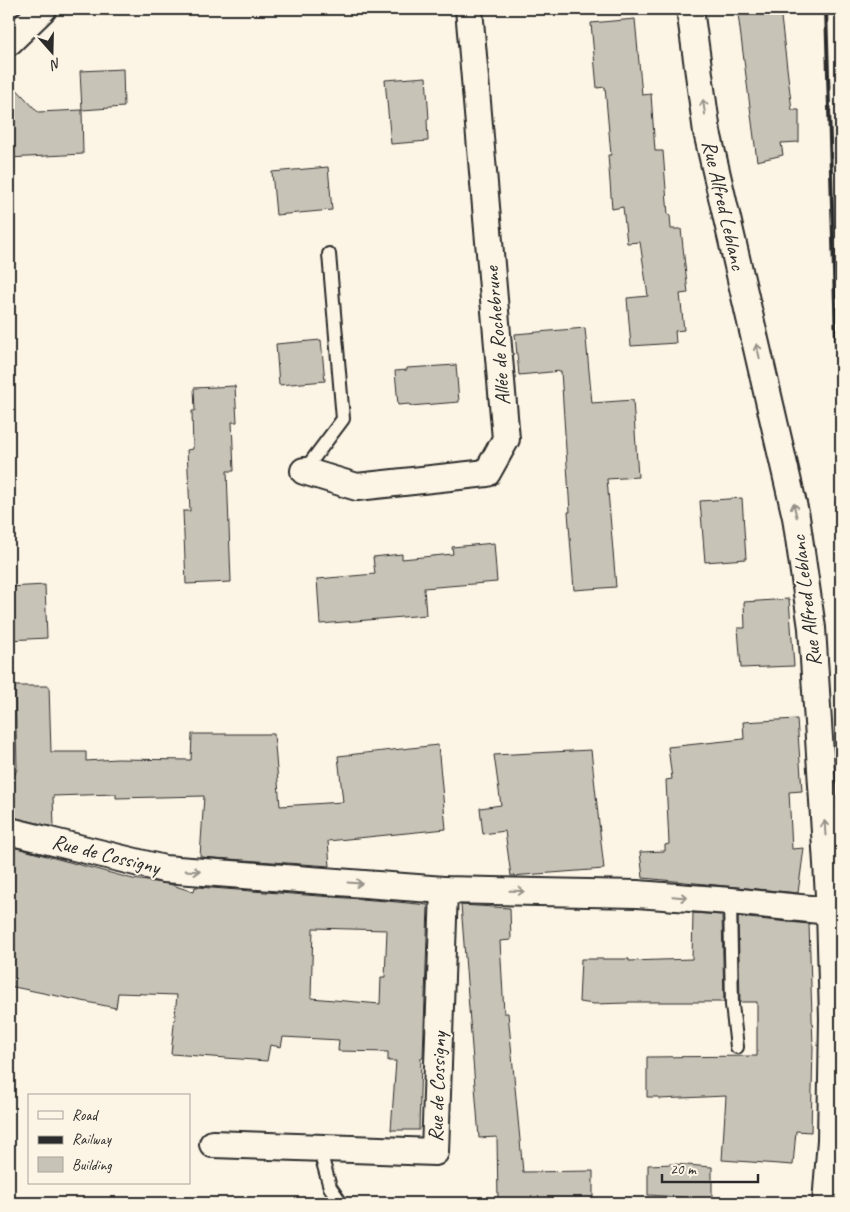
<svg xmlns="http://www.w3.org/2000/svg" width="850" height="1212" viewBox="0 0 850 1212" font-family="Caveat,sans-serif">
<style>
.building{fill:#c8c3b7;stroke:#2b2b2b;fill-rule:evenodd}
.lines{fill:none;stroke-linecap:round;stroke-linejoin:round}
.service-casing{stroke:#2b2b2b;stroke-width:16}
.minor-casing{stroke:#2b2b2b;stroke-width:30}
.service{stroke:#fcf5e5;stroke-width:12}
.minor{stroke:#fcf5e5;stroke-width:26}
.rail{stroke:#2b2b2b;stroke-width:4}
.oneway{stroke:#949088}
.labels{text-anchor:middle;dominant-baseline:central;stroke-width:4;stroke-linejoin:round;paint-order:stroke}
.street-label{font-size:21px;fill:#2b2b2b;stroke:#fcf5e5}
</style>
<rect width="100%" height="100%" fill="#fcf5e5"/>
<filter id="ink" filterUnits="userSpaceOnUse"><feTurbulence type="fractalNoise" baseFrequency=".02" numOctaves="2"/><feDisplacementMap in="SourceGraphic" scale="10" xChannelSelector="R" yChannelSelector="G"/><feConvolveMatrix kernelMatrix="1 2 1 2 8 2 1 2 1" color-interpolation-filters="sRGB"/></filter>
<g filter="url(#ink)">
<!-- building -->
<g class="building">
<path d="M775 9H780L792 110H799V142L781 143 783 155 757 161 738 14Z"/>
<path d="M635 19 642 95 651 94 655 151H663L668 215H670L671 229H681L688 293 680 294 684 330 675 331 676 343 631 346 627 298 648 296 640 242 627 243 623 207 612 209 608 155H611L605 87 597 88 591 23Z"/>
<path d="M123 69 124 107 82 110 80 71Z"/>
<path d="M426 77 429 119H427L428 141 391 144 385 80Z"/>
<path d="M9 81 38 112 82 110 83 154 9 158Z"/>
<path d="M328 167 332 210 276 215 272 172Z"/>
<path d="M585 328 592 403 633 400 638 477 607 479 616 587 574 590 568 512H570L561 371 519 375 515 334Z"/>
<path d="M321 340 325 381 279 385 276 344Z"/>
<path d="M456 365 459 402 410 406V404L398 405 395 371 407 370V368Z"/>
<path d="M235 386 237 422H232L234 471H227L231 582 186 584 183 511H190L187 450 193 449 192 411H195L194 388Z"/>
<path d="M742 498 746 559 705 562 700 501Z"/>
<path d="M494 543 497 582 424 588 426 615 320 624 317 579 375 574 373 557 402 554V559L453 554 452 547Z"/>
<path d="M45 585 47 638 9 640V587Z"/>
<path d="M789 599 794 666 741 668 738 628H745L744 602Z"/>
<path d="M15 686H49L51 752H86V761L117 759 191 760 192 734H274L280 806 343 802 338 756 438 745 446 829 328 841 330 866 200 857 204 796 116 798V794L53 796 54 827 9 816V784L13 779 17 769Z"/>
<path d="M797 719 802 791 789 792 792 849 804 848 798 893 643 878 640 852 665 851V845L669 844 666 780 672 779 668 747 744 739 743 722Z"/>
<path d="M591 750 604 869 511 876 505 831 483 834 480 808 501 805 494 755Z"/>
<path d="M9 846 133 879 169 884 194 892 195 887H198L387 901 428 905 423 1058H421L419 1130H391L396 1061H388V1052L338 1051 339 1040 283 1037 281 1047 270 1045 267 1061 171 1054 177 995 118 993 116 1008 9 986ZM313 928 387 930 385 977H381L380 1004 311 998Z"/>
<path d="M461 905 510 908 511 940 500 941 504 1013H508L523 1172 593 1171V1203H498L497 1137 479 1138Z"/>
<path d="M693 913 722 915 724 1002H628V1003L594 1004 579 1002 581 959H629V961L692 959Z"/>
<path d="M738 917 809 924 813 1047 811 1132 796 1131 793 1165 722 1160 726 1096 659 1099V1097H647V1057L757 1056V1002H740Z"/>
<path d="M674 1164 712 1167V1199L648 1195V1165Z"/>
</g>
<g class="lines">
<!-- service casing -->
<g class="service-casing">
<g id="service">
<path d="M304 471 343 419 329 254"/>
<path d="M730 901 732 1005 737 1047"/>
<path d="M319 1148 330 1187 341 1203"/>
</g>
</g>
<!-- minor casing -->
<g class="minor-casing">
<g id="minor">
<path d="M690 9 707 132 796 517 812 628 830 911 833 1018 831 1140 826 1203"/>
<path d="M9 42 43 9"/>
<path d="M304 471 357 487 487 473 506 439 469 9"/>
<path d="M9 831 164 869 444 890 637 894 730 901 830 911"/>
<path d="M213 1144 435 1152 444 890"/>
</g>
</g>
<!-- service -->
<use href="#service" class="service"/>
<!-- minor -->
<use href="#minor" class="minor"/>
<!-- rail -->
<path class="rail" d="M826 9 841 501"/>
</g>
<!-- one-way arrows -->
<defs><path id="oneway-shaft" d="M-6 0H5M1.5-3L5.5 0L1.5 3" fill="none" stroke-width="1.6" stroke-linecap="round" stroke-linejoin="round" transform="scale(1.25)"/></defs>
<g class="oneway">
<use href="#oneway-shaft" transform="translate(704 107) rotate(-98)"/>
<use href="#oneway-shaft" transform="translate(758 351) rotate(-103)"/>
<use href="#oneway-shaft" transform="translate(795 510) rotate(-103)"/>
<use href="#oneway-shaft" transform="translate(825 828) rotate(-94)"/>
<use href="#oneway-shaft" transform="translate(193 871) rotate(4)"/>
<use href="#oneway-shaft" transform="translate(355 883) rotate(4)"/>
<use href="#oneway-shaft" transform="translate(517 891) rotate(1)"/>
<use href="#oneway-shaft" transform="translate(680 897) rotate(5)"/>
</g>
</g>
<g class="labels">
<!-- street labels -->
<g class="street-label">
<text transform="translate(724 205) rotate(77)">Rue Alfred Leblanc</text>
<text transform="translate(497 336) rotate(-95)">Allée de Rochebrune</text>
<text transform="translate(806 601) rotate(-97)">Rue Alfred Leblanc</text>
<text transform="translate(106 854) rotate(14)">Rue de Cossigny</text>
<text transform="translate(437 1087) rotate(-88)">Rue de Cossigny</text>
</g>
</g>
<!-- margin -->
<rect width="850" height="1212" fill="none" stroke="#fcf5e5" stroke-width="30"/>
<rect x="15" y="15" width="820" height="1182" fill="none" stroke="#2b2b2b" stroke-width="2" filter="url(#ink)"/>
<!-- legend -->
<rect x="28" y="1094" width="162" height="90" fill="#fcf5e5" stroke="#a8a49b"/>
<rect x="38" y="1111" width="25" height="8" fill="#fcf5e5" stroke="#a8a49b"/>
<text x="72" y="1120" font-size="15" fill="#2b2b2b">Road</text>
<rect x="38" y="1136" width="25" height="8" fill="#2b2b2b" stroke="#a8a49b"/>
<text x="72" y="1144" font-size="15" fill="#2b2b2b">Railway</text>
<rect x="38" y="1157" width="25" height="15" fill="#c8c3b7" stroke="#a8a49b"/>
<text x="72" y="1170" font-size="15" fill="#2b2b2b">Building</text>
<!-- north arrow -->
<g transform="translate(52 52) rotate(160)" stroke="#fcf5e5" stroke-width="4" paint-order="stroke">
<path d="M0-4L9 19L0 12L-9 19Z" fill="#2b2b2b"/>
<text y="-8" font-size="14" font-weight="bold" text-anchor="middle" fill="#2b2b2b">N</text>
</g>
<!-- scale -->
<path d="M662 1174v8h96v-8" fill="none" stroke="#2b2b2b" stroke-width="2.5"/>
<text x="670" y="1174" font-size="15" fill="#2b2b2b" stroke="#fcf5e5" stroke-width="4" paint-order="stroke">20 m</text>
</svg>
